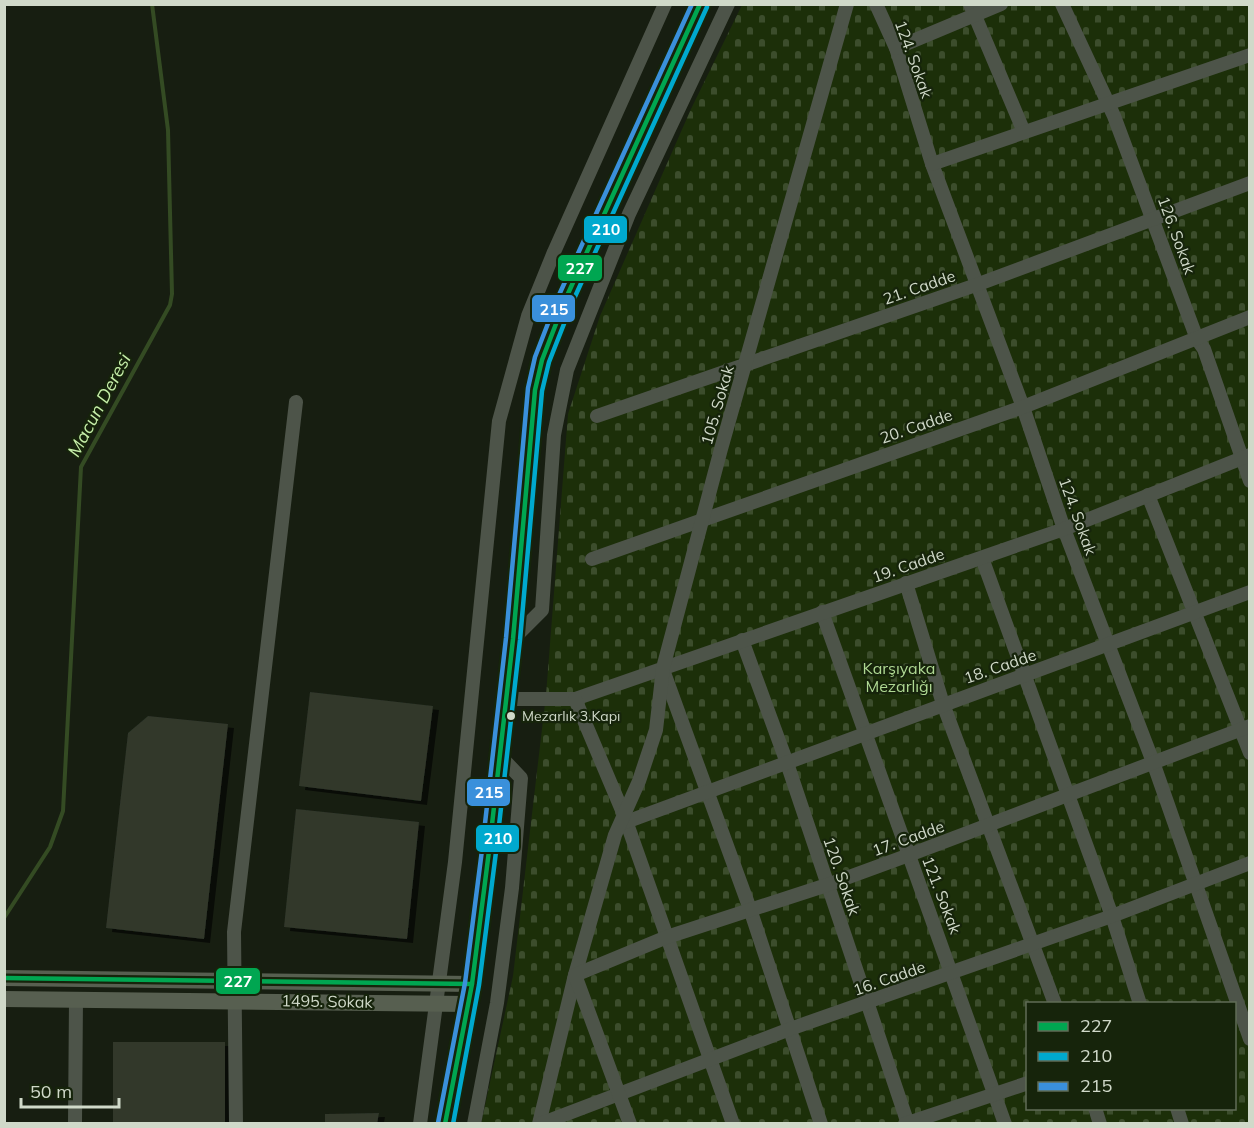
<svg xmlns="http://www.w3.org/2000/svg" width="1254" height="1128" viewBox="0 0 1254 1128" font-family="Mulish,sans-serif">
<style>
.cemetery{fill:url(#cemetery-stones);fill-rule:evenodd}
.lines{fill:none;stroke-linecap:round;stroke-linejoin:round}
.stream{stroke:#344b23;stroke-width:4}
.building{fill:#30372b;filter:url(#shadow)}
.minor{stroke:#4d5449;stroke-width:14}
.major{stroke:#575f50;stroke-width:16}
.bus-1-casing{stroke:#16240b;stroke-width:9}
.bus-2-casing{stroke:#16240b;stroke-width:9}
.bus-3-casing{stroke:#16240b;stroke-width:9}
.bus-1{stroke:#00a651;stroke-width:4.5}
.bus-2{stroke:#00a9ce;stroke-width:4.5}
.bus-3{stroke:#3a90db;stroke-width:4.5}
.bus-dot{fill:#d0d9c9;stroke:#16240b;stroke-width:2}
.labels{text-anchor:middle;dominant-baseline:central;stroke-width:4.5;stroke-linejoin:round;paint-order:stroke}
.bus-label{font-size:14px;fill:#d0d9c9;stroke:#16240b;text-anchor:start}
.street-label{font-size:16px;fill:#d0d9c9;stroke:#16240b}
.park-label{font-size:16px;fill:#afd893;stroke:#16240b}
.water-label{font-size:18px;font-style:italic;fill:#c6efa9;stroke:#16240b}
.line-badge{stroke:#16240b;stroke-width:2}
.badge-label{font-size:16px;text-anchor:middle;font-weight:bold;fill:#fff}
</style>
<defs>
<pattern id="cemetery-stones" width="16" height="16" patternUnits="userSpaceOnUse" patternTransform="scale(1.5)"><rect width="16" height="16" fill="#1c2f09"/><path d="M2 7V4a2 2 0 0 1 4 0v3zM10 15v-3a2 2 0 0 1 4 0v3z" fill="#3c4d2c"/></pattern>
<filter id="shadow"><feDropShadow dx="6" dy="4" stdDeviation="0" flood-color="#0009"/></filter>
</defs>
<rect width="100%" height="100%" fill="#171e11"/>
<!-- cemetery -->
<path class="cemetery" d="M742 5H1249V1123L481 1124 513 976 546 695 568 414 600 316 691 109ZM1028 1004H1234V1108H1028Z"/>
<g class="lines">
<!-- stream -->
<path class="stream" d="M4 918 50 847 63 811 81 467 170 305 172 294 168 130 152 4"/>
</g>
<!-- building -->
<g class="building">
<path d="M310 692 433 706 421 801 299 786Z"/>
<path d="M148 716 228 724 204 939 106 928 128 733Z"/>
<path d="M296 809 419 822 407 939 284 927Z"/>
<rect x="113" y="1042" width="112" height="82"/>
<path d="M379 1113 377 1124H325V1114Z"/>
</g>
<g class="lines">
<!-- minor -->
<g class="minor">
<path d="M876 4 896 48 932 164 1023 407 1064 529 1153 762 1250 1039"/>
<path d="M970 4 1024 132"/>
<path d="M1062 4 1114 116 1197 339 1204 349 1250 481"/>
<path d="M896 48 1001 4"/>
<path d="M932 164 1250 55"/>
<path d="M597 416 976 285 1250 183"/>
<path d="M1148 495 1250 753"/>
<path d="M982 558 1112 916 1140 1004"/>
<path d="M592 559 1023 407 1250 317"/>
<path d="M906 583 943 704 1055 1004"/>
<path d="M822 612 1005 1124"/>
<path d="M513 639 542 610 554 435 567 370 629 214 728 4"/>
<path d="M742 640 787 763 908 1124"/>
<path d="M663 670 750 909 821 1124"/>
<path d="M507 699H575L1064 529 1250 455"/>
<path d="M575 699 624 815 733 1124"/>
<path d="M626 822 1250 592"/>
<path d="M1095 1108 1100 1124"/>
<path d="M1177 1108 1182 1124"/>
<path d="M75 1124 76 999"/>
<path d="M236 1124 234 932 296 402"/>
<path d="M420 1124 455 862 499 421 528 316 554 252 665 4"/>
<path d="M474 1124 497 1003 512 888 521 778 501 757"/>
<path d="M539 1124 575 975 615 835 639 781 656 730 663 668 721 449 847 4"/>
<path d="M540 1124 790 1029 1112 916 1250 863"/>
<path d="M630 1124 575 975 667 937 827 885 909 855 1250 726"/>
<path d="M905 1124 1028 1083"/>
</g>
<!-- major -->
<g class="major">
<path d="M4 978 472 984"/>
<path d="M4 999 469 1004"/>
<path d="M445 1124 472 984 489 851 513 639 535 390 542 360 566 298 700 4"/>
</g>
<!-- bus-1 casing -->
<g class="bus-1-casing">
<g id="bus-1">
<path d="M4 978 472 984"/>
<path d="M445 1124 472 984 489 851 513 639 535 390 542 360 566 298 700 4"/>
</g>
</g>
<!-- bus-2 casing -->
<g class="bus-2-casing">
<path id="bus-2" d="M453 1124 479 985 496 852 520 640 542 391 549 362 573 301 707 7"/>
</g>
<!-- bus-3 casing -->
<g class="bus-3-casing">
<path id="bus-3" d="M438 1123 465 983 482 850 506 638 528 388 535 357 559 295 692 4"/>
</g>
<!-- bus-1 -->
<use href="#bus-1" class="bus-1"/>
<!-- bus-2 -->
<use href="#bus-2" class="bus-2"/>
<!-- bus-3 -->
<use href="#bus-3" class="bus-3"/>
</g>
<!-- markers -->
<circle class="bus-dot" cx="511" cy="716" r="5"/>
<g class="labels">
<!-- bus labels -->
<g class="bus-label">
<text x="522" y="716">Mezarlık 3.Kapı</text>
</g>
<!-- street labels -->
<g class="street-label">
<text transform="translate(914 59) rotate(70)">124. Sokak</text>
<text transform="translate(1177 235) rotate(70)">126. Sokak</text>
<text transform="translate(919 287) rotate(-19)">21. Cadde</text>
<text transform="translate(717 405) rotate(-74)">105. Sokak</text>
<text transform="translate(916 426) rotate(-19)">20. Cadde</text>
<text transform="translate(1078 516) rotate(70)">124. Sokak</text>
<text transform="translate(908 565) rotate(-19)">19. Cadde</text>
<text transform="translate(1000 666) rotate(-19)">18. Cadde</text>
<text transform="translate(908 838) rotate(-20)">17. Cadde</text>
<text transform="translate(842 876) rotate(71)">120. Sokak</text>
<text transform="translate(942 895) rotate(69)">121. Sokak</text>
<text transform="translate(889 978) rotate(-19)">16. Cadde</text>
<text transform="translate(327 1001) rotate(1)">1495. Sokak</text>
</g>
<!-- park labels -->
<g class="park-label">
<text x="899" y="668">Karşıyaka<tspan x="899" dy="18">Mezarlığı</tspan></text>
</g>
<!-- water labels -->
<g class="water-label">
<text transform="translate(99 405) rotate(-62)">Macun Deresi</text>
</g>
</g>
<g class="line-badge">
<rect x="583" y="215" width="45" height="29" rx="6" fill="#00a9ce"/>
<rect x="557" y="254" width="46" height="28" rx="6" fill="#00a651"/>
<rect x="531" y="294" width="45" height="29" rx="6" fill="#3a90db"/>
<rect x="466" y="778" width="45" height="29" rx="6" fill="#3a90db"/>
<rect x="475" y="824" width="45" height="29" rx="6" fill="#00a9ce"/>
<rect x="215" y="967" width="46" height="28" rx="6" fill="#00a651"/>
</g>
<g class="badge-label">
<text x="606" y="235">210</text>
<text x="580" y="274">227</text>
<text x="554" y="315">215</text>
<text x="489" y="798">215</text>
<text x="498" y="844">210</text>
<text x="238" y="987">227</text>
</g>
<!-- border -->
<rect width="1254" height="1128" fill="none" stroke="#d0d9c9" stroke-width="12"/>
<!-- legend -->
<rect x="1026" y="1002" width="210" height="108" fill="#16240b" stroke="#606c57" stroke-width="1.5"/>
<rect x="1038" y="1022" width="30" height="9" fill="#00a651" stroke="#606c57" stroke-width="1.5"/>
<text x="1080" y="1032" font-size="18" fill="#d0d9c9">227</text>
<rect x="1038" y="1052" width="30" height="9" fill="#00a9ce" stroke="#606c57" stroke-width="1.5"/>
<text x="1080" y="1062" font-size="18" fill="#d0d9c9">210</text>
<rect x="1038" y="1082" width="30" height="9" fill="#3a90db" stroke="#606c57" stroke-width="1.5"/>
<text x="1080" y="1092" font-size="18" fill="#d0d9c9">215</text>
<!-- scale -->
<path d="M21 1098v9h98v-9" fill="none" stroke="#d0d9c9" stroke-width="3"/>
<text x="30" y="1098" font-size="18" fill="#d0d9c9" stroke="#16240b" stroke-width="4.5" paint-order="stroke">50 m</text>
</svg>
